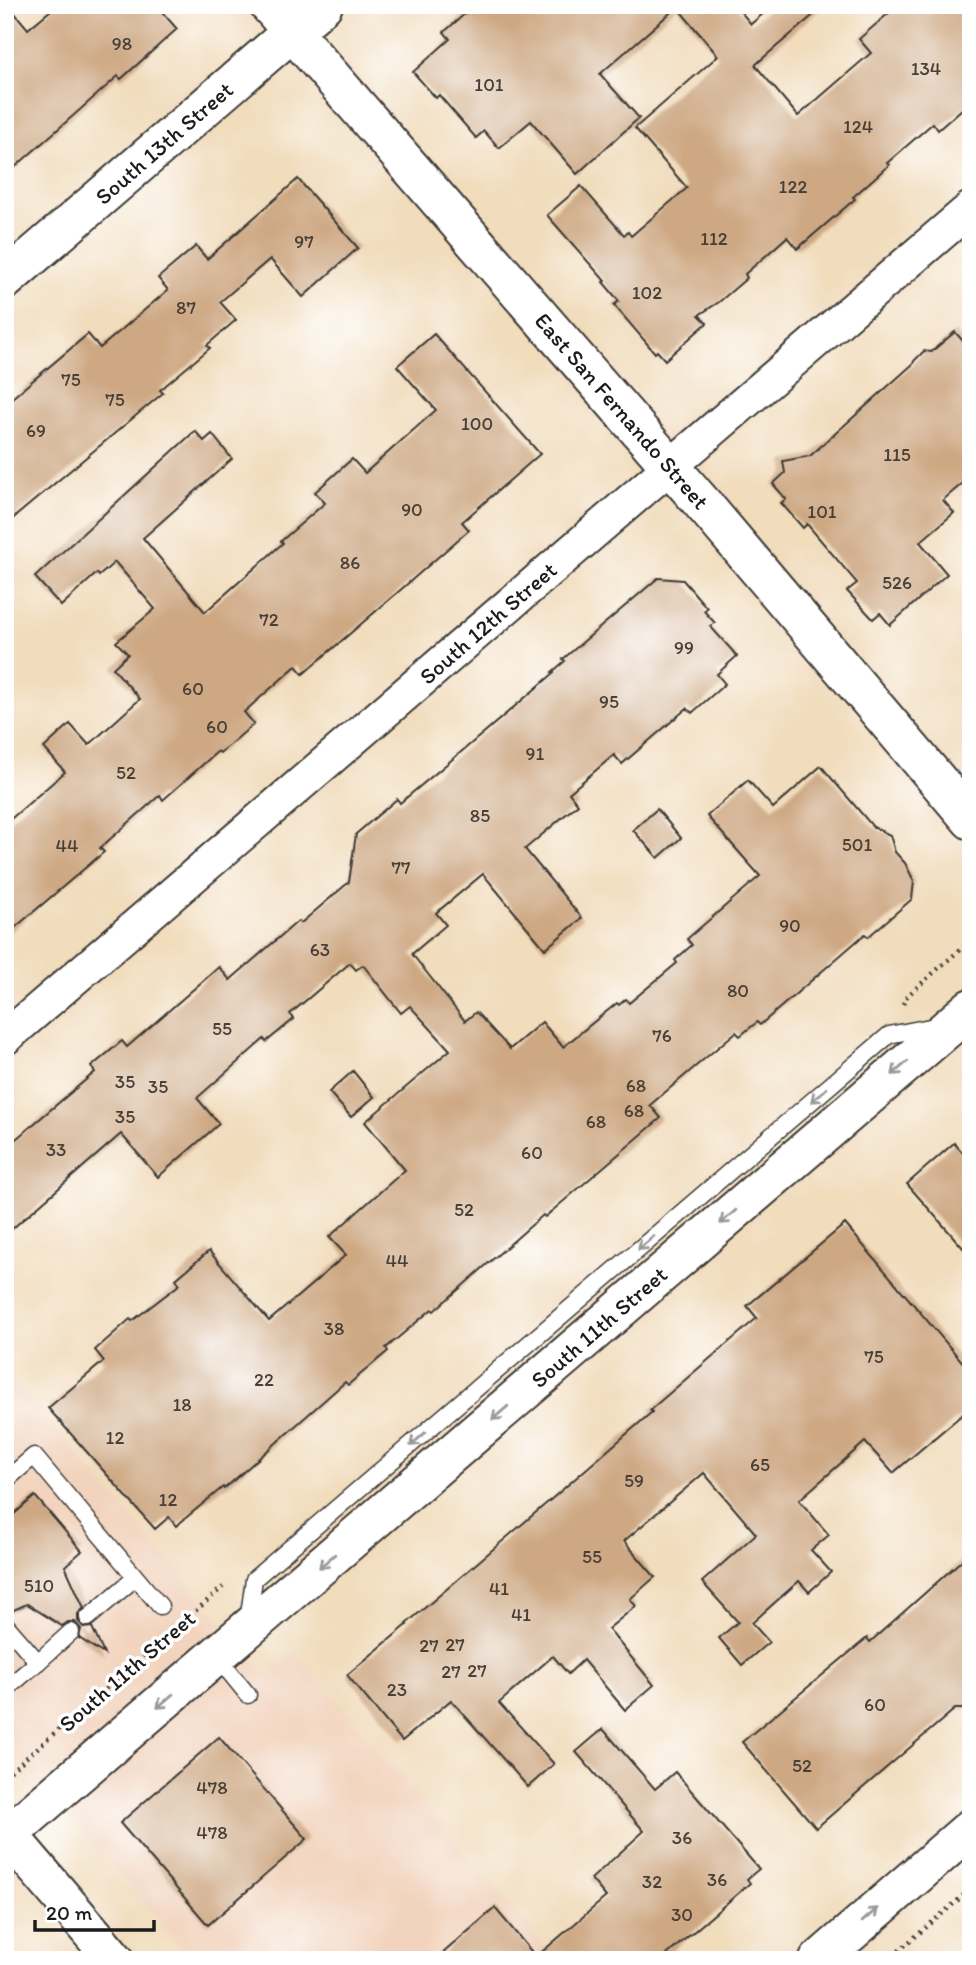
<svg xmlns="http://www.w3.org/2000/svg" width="976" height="1965" viewBox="0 0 976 1965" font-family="Itim,sans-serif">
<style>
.built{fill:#f2d4be}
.building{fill:#cea883}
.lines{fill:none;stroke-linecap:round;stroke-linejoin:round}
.service-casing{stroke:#3c3934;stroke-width:19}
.minor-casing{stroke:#3c3934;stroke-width:37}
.tertiary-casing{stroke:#3c3934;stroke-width:42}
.secondary-casing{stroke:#3c3934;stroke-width:42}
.primary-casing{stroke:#3c3934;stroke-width:42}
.path{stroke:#3c3934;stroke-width:4.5;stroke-dasharray:2 5;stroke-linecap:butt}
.service{stroke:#fff;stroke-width:16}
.minor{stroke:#fff;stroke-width:33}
.tertiary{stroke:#fff;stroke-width:38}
.secondary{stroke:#fff;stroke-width:38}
.primary{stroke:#fff;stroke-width:38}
.oneway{stroke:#999}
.labels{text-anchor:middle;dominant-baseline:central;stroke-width:7;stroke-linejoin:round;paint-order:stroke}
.number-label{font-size:19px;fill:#483f36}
.street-label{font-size:23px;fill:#1c1c1c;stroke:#fff}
</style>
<rect width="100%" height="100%" fill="#fff"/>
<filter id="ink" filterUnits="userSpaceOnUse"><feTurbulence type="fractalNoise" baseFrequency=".0143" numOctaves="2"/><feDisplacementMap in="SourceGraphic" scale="14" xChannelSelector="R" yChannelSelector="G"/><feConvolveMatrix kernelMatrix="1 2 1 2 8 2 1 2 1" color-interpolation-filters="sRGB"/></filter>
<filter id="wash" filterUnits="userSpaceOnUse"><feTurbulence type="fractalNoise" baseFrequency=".00686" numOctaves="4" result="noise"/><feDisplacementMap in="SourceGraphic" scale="28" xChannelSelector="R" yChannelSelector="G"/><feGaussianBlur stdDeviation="1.57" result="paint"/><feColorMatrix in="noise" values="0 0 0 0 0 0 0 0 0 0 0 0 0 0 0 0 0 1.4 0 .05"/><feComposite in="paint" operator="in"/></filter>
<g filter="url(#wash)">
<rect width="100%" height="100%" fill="#f1dcbc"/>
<!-- built -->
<g class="built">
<path d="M5 1370 267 1674 295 1651 557 1960H193L5 1742Z"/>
<path d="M5 1938 23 1960H5Z"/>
</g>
<g id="blocks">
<!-- building -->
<g class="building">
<path d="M5 5H8L28 29 57 5H156L177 29 121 79 118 76 5 176Z"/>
<path d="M475 5H735L751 24 773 5H825L755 65 798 116 871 53 859 39 898 5H971V101L938 130 933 123 887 163 889 165 853 197 855 199 797 249 787 237 745 274 747 278 719 302 699 315 707 323 665 360 657 351 655 353 614 305 619 301 603 282 605 281 547 215 581 186 624 235 628 232 631 236 687 188 635 128 718 56 677 7 600 74 639 118 577 174 531 121 499 148 484 131 476 138 439 95 436 98 413 72 450 39 444 32Z"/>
<path d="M298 179 358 248 303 297 270 259 220 302 236 320 207 345 210 348 160 390 163 393 5 525V404L88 334 100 348 168 290 158 278 196 246 207 259Z"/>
<path d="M955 332 971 350V476L943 500 954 513 920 542 947 574 890 625 880 613 873 619 847 591 857 583 807 524 803 528 781 503 786 499 773 484 785 473 783 461 810 456 913 364 914 361 924 351 931 352Z"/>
<path d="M434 334 540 454 462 522 469 530 397 593 303 674 296 666 244 712 254 724 220 753 218 751 163 800 160 795 100 848 104 852 5 936V824L65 772 44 748 70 724 89 745 140 699 113 668 128 654 116 642 155 609 115 562 99 576 97 573 61 606 35 577 195 431 204 441 212 434 232 459 143 538 205 612 283 543 281 541 325 503 315 492 352 459 365 473 436 410 397 366Z"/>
<path d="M658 578 683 580 707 608 704 611 715 623 710 626 737 656 717 674 725 684 692 713 687 708 622 764 614 755 569 793 578 804 525 849 582 918 545 949 483 874 436 913 446 925 412 954 465 1021 476 1012 510 1049 542 1022 563 1047 617 1003 619 1005 626 999 629 1003 677 963 675 960 692 945 687 939 760 876 707 816 748 780 773 808 821 766 873 827 890 835 895 852 905 863 914 881 912 899 868 937 865 934 760 1025 757 1022 740 1036 736 1032 650 1105 661 1118 545 1217 543 1215 434 1311 432 1309 386 1348 388 1351 348 1385 345 1382 224 1489 223 1487 176 1526 169 1517 155 1529 48 1408 104 1361 95 1350 130 1319 132 1321 180 1284 176 1279 209 1251 269 1321 346 1255 329 1237 405 1170 365 1122 450 1050 410 1006 401 1013 363 965 356 970 350 963 290 1014 294 1019 266 1042 264 1039 197 1098 219 1124 158 1177 121 1134 5 1235V1144H10L95 1072 91 1067 122 1041 127 1047 219 967 230 980 298 921 301 923 349 882 356 834 397 799 400 803 467 747 554 673 552 672 565 661 563 659Z"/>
<path d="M657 809 681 838 658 858 633 830Z"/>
<path d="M353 1071 374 1097 351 1117 329 1092Z"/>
<path d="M954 1143 971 1162V1257L907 1184Z"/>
<path d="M845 1224 971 1372V1407L893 1473 865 1442 799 1500 829 1535 811 1550 831 1572 809 1592 799 1581 752 1623 769 1642 742 1665 719 1638 738 1622 702 1582 756 1534 704 1473 624 1541 655 1577 630 1599 636 1606 608 1629 654 1685 625 1710 583 1660 568 1674 553 1656 499 1703 554 1764 528 1787 451 1700 402 1741 347 1675 407 1625 406 1624 562 1490 652 1412 650 1410 757 1318 747 1306Z"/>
<path d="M35 1496 82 1551 65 1566 84 1608 78 1614V1621L84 1628 92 1627 104 1654 79 1638 81 1629 75 1622H68L62 1626 27 1604 5 1614V1522Z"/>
<path d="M971 1552V1709H955L816 1828 742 1742 867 1638 870 1642Z"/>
<path d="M603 1729 655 1789 675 1772 759 1869 747 1879 750 1883 661 1960H435L495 1908 536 1957 606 1897 591 1879 644 1831 576 1752Z"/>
<path d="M219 1737 307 1839 208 1925 120 1823Z"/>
</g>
</g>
</g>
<g filter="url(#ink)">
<use href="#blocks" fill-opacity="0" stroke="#3c3934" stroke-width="2"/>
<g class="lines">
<!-- service casing -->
<g class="service-casing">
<g id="service">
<path d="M5 1481 34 1456 160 1606"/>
<path d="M88 1618 135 1578"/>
<path d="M248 1622 254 1579 889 1035 935 1026"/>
<path d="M5 1624 38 1662 5 1690"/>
<path d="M217 1657 248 1695"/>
<path d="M38 1662 71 1632"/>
</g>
</g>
<!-- minor casing -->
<g class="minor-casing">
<path id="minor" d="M5 1038 971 208"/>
</g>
<!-- tertiary casing -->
<g class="tertiary-casing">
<g id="tertiary">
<path d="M269 5 709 511 971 820"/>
<path d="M5 280 323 5"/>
</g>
</g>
<!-- secondary casing -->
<g class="secondary-casing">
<g id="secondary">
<path d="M5 1837 971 1008"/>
<path d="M819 1960 971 1828"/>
</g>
</g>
<!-- primary casing -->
<g class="primary-casing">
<path id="primary" d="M5 1831 115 1960"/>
</g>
<!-- path -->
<g class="path">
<path d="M903 1004 907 996 971 940"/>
<path d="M185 1620 223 1587"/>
<path d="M5 1776 170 1633"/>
<path d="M888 1960 971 1889"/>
</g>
<!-- service -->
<use href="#service" class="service"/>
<!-- minor -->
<use href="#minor" class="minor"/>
<!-- tertiary -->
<use href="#tertiary" class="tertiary"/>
<!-- secondary -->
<use href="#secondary" class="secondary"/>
<!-- primary -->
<use href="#primary" class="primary"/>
</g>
<!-- one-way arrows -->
<defs><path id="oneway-shaft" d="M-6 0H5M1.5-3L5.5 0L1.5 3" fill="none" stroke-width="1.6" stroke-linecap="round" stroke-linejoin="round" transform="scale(1.75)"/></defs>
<g class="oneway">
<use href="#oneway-shaft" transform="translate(900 1068) rotate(139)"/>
<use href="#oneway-shaft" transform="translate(819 1095) rotate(139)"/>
<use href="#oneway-shaft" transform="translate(728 1217) rotate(139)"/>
<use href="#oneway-shaft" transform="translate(646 1243) rotate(139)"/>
<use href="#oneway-shaft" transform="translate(500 1413) rotate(139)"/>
<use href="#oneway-shaft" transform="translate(418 1439) rotate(139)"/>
<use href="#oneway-shaft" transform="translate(327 1561) rotate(139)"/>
<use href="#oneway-shaft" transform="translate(165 1701) rotate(139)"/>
<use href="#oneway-shaft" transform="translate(870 1915) rotate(-41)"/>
</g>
</g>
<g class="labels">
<!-- number labels -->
<g class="number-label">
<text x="122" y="43">98</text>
<text x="926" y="68">134</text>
<text x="489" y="84">101</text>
<text x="858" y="126">124</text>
<text x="793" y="186">122</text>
<text x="714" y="238">112</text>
<text x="304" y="241">97</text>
<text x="647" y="292">102</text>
<text x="186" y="307">87</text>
<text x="71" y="379">75</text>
<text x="115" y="399">75</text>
<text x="477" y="423">100</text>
<text x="36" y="430">69</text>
<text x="897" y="454">115</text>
<text x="412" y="509">90</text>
<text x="822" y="511">101</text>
<text x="350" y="562">86</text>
<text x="897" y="582">526</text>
<text x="269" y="619">72</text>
<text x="684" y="647">99</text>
<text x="193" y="688">60</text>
<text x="609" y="701">95</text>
<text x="217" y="726">60</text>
<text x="535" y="753">91</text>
<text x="126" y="772">52</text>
<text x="480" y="815">85</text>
<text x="857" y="844">501</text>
<text x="67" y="845">44</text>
<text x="401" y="867">77</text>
<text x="790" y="925">90</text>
<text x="320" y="949">63</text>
<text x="738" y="990">80</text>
<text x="222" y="1028">55</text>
<text x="662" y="1035">76</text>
<text x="125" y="1081">35</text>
<text x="636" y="1085">68</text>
<text x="158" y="1086">35</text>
<text x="634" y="1110">68</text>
<text x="125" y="1116">35</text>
<text x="596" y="1121">68</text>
<text x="56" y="1149">33</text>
<text x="532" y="1152">60</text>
<text x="464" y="1209">52</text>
<text x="397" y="1260">44</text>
<text x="334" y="1328">38</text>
<text x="874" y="1356">75</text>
<text x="264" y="1379">22</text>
<text x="182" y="1404">18</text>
<text x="115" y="1437">12</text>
<text x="760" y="1464">65</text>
<text x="634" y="1480">59</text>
<text x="168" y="1499">12</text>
<text x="592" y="1556">55</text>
<text x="39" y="1585">510</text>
<text x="499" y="1588">41</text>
<text x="521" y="1614">41</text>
<text x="455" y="1644">27</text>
<text x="429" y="1645">27</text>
<text x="477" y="1670">27</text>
<text x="451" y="1671">27</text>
<text x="397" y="1689">23</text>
<text x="875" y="1704">60</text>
<text x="802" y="1765">52</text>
<text x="212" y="1787">478</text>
<text x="212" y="1832">478</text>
<text x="682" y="1837">36</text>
<text x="717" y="1879">36</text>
<text x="652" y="1881">32</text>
<text x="682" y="1914">30</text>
</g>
<!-- street labels -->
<g class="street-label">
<text transform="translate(164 143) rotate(-41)">South 13th Street</text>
<text transform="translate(622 411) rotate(49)">East San Fernando Street</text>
<text transform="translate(488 623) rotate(-41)">South 12th Street</text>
<text transform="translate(599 1327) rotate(-41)">South 11th Street</text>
<text transform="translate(127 1671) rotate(-41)">South 11th Street</text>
</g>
</g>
<!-- margin -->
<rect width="976" height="1965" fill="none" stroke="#fff" stroke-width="28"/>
<!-- scale -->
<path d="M35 1920v10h119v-10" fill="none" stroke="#1c1c1c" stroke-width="3.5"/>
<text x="46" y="1920" font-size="21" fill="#1c1c1c" stroke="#ffffff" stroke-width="5" paint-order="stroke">20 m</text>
</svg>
